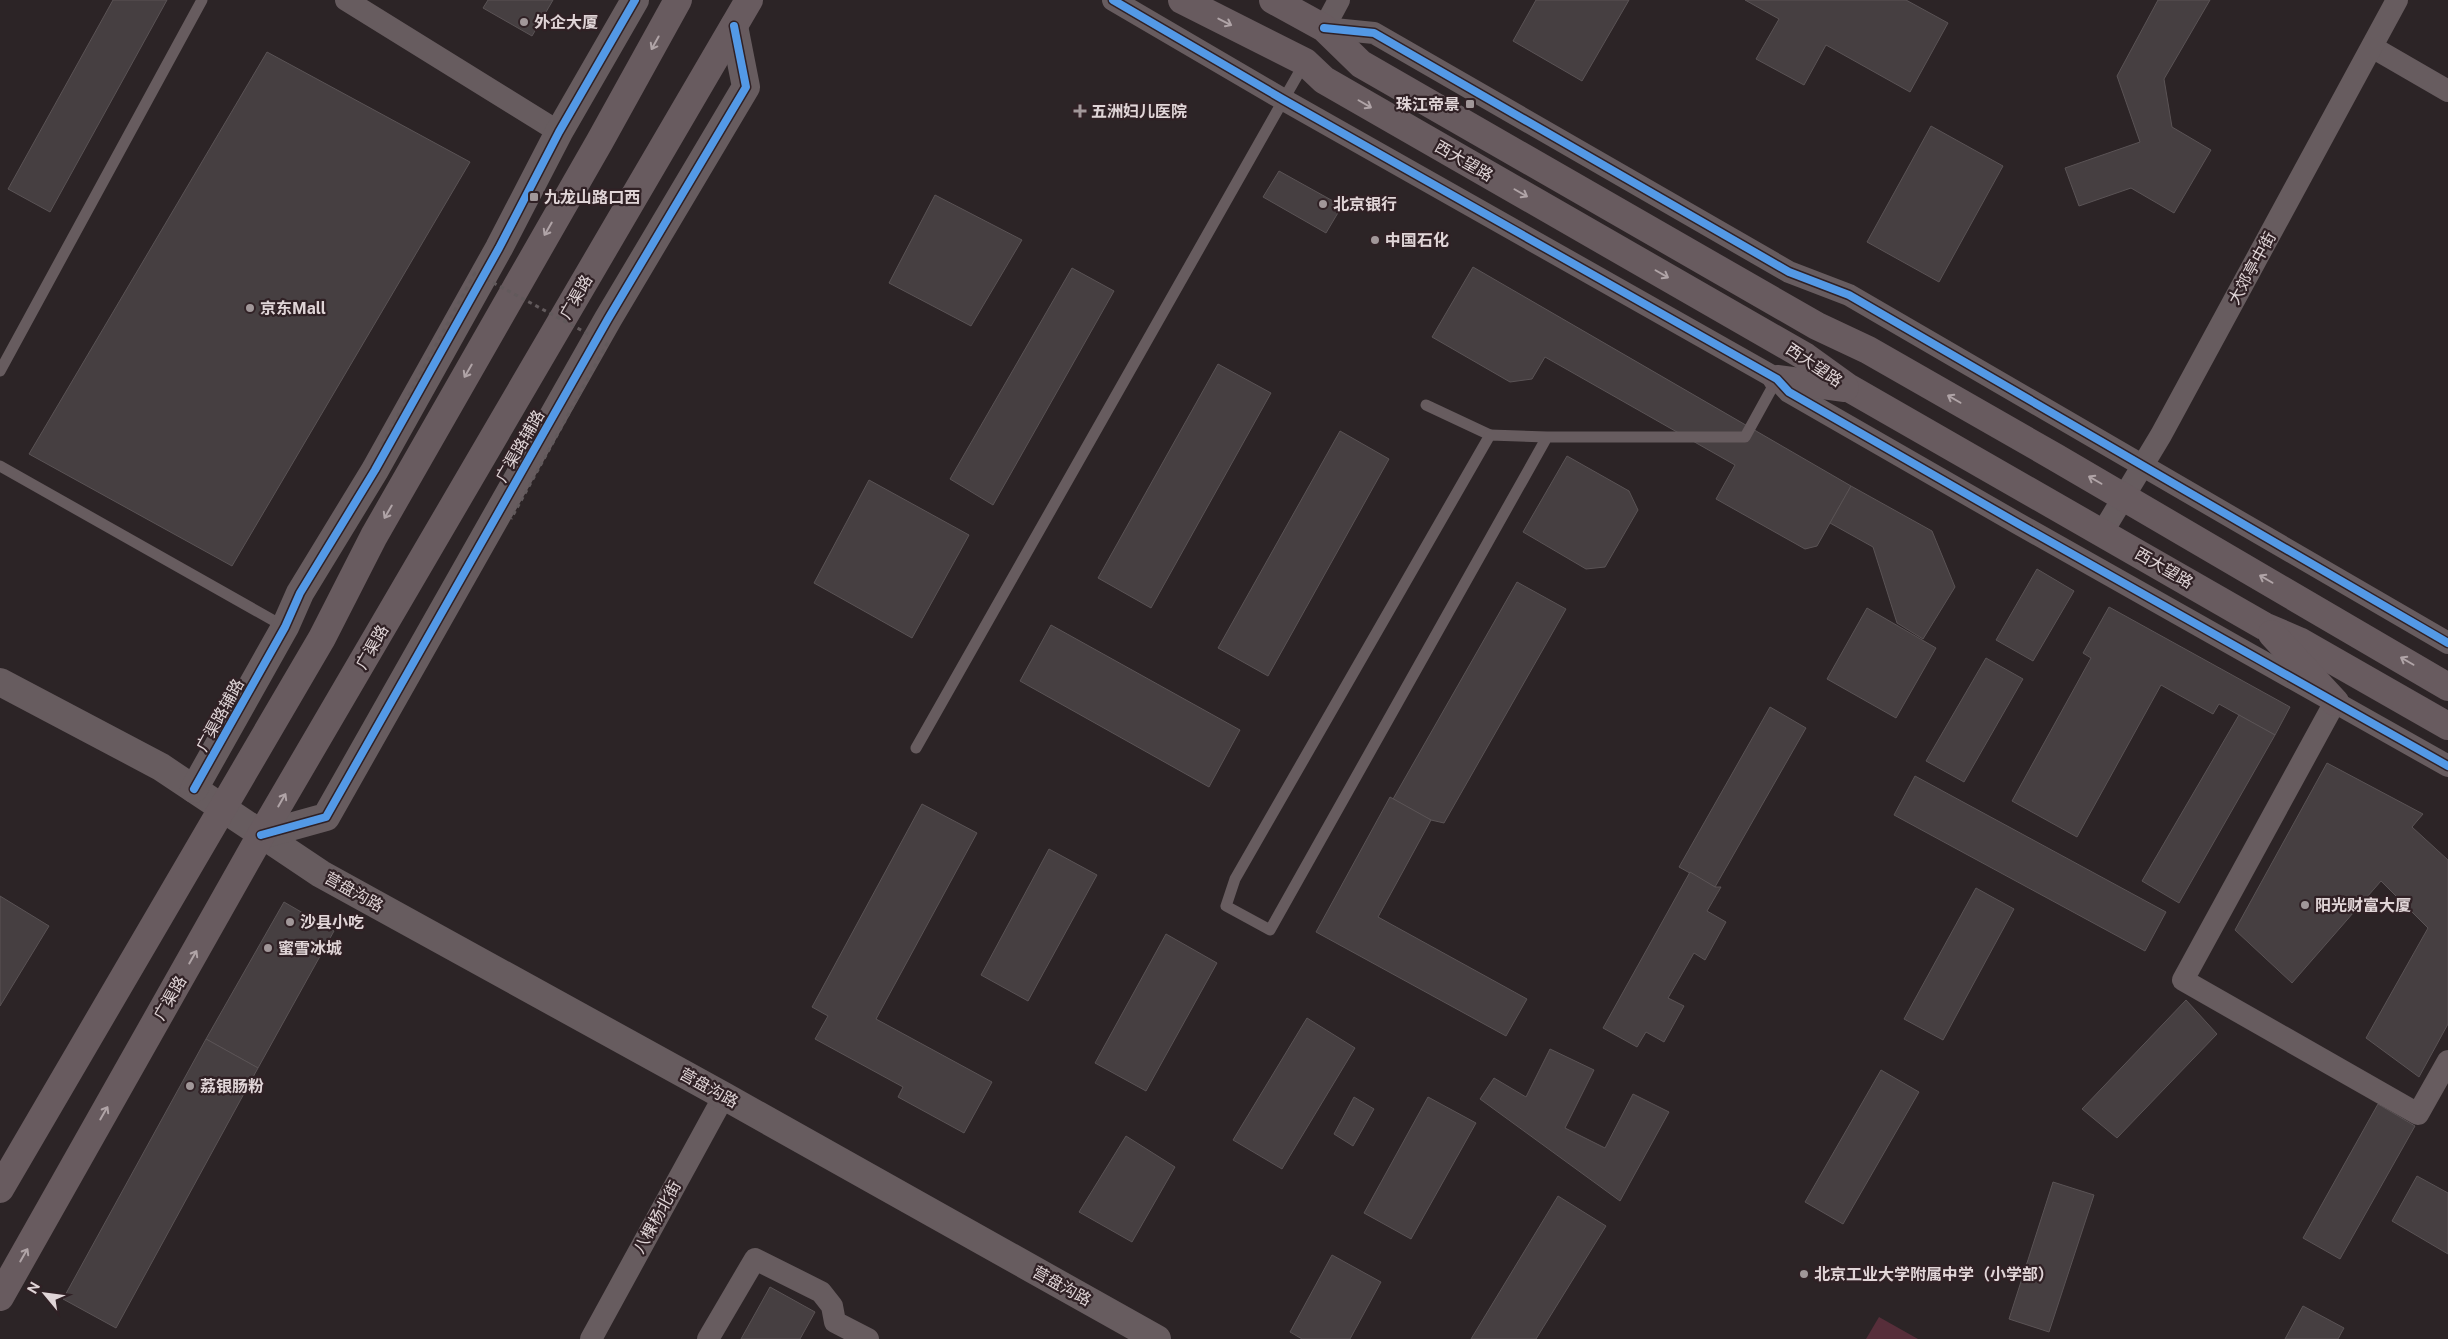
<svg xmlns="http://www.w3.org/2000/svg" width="2448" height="1339" viewBox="0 0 2448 1339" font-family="'Public Sans','Noto Sans SC',sans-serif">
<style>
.green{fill:#572e3a}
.building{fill:#463f41;stroke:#5a5355}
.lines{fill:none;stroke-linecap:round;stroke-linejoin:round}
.service{stroke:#675c5f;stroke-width:11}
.minor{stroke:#675c5f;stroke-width:22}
.tertiary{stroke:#675c5f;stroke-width:28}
.primary{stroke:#685b5f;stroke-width:28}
.path-bridge{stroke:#625a5c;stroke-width:3;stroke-dasharray:4 4;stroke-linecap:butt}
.cycleway-casing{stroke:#302125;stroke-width:11}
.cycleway{stroke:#5399e6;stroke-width:8}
.oneway{stroke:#b0a4a7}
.poi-dot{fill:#a19799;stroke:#302125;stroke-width:2}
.labels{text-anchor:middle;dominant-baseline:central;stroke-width:4.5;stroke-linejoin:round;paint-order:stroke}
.poi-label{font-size:16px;font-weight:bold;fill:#e0d5d7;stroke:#302125;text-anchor:start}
.street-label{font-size:16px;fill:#e0d5d7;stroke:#302125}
</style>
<rect width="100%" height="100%" fill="#2c2426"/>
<!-- green -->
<path class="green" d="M1879 1317 1918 1339H1866Z"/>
<!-- building -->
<g class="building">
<path d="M113 0H167L50 212 8 189Z"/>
<path d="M488 0H553L532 36 483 8Z"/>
<path d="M1536 0H1629L1582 81 1513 41Z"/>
<path d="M1745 0H1906L1948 23 1910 92 1826 45 1804 85 1756 59 1779 19Z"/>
<path d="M2158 0H2210L2164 79 2172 127 2211 150 2174 213 2131 188 2079 206 2065 168 2140 142 2117 76Z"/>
<path d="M267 52 470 162 232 566 29 454Z"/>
<path d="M1931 126 2003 166 1939 282 1867 242Z"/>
<path d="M1279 171 1342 206 1326 233 1263 197Z"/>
<path d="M935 195 1022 240 971 326 889 283Z"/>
<path d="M1473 267 1851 486 1817 546 1805 549 1716 499 1735 465 1545 357 1532 379 1510 382 1432 337Z"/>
<path d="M1072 268 1114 291 993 505 950 479Z"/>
<path d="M1218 364 1271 393 1151 608 1098 578Z"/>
<path d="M1340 431 1389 459 1268 676 1218 648Z"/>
<path d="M1567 456 1629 491 1638 510 1605 567 1586 569 1523 532Z"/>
<path d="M869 480 969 535 912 638 814 583Z"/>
<path d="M1851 486 1932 531 1955 587 1923 639 1897 623 1873 547 1830 523Z"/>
<path d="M2037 569 2074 591 2033 661 1996 640Z"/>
<path d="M1517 582 1566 609 1444 823 1431 820 1393 799Z"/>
<path d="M2109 607 2290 707 2275 735 2219 704 2213 714 2161 685 2077 837 2012 801 2091 658 2083 653Z"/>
<path d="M1867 608 1936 648 1896 718 1827 679Z"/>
<path d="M1051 625 1240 730 1209 787 1020 681Z"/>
<path d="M1986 658 2023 679 1964 782 1926 761Z"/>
<path d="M1770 707 1806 728 1715 887 1679 867Z"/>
<path d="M2239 715 2275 735 2179 903 2142 881Z"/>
<path d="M2327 763 2423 814 2412 827 2448 860V1024L2419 1077 2366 1038 2428 928 2381 881 2292 983 2235 930Z"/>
<path d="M1915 776 2166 912 2145 951 1894 815Z"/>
<path d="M1390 797 1431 820 1378 917 1527 999 1506 1036 1316 932Z"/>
<path d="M922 804 977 833 876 1019 992 1082 964 1133 898 1097 903 1087 815 1039 828 1016 812 1007Z"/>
<path d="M1049 849 1097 875 1028 1001 981 975Z"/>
<path d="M1690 872 1715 887H1721L1707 911 1726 922 1705 960 1694 953 1668 998 1684 1006 1664 1042 1646 1032 1637 1047 1603 1028Z"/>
<path d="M1976 888 2014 909 1943 1040 1904 1019Z"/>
<path d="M0 896 49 926 0 1006Z"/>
<path d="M284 902 334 931 258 1068 206 1039Z"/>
<path d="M1166 934 1217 963 1146 1091 1095 1063Z"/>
<path d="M2186 1000 2217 1034 2117 1138 2082 1109Z"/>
<path d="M1307 1018 1355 1048 1282 1169 1233 1140Z"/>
<path d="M206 1039 258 1068 116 1328 63 1299Z"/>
<path d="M1550 1049 1594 1070 1565 1128 1605 1148 1633 1094 1669 1112 1620 1201 1480 1099 1494 1078 1526 1097Z"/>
<path d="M1881 1070 1919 1092 1843 1224 1805 1202Z"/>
<path d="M1354 1097 1374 1109 1353 1146 1334 1134Z"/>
<path d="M1428 1097 1476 1123 1411 1239 1364 1213Z"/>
<path d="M2378 1104 2415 1126 2340 1259 2303 1238Z"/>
<path d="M1126 1136 1175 1167 1132 1242 1079 1212Z"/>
<path d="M2417 1176 2448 1193V1254L2392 1221Z"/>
<path d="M2053 1182 2094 1195 2049 1332 2009 1319Z"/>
<path d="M1558 1196 1606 1226 1536 1339H1471Z"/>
<path d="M1332 1255 1381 1282 1350 1339H1302L1290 1332Z"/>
<path d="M770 1287 815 1312 800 1339H741Z"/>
<path d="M2303 1306 2344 1328 2338 1339H2285Z"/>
</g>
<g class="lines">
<!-- service -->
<g class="service">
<path d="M0 371 202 0"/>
<path d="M1426 405 1490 435"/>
<path d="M1547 437 1270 930 1226 906 1235 879 1490 435 1547 437H1745L1777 379"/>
<path d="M0 466 285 627"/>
<path d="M916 748 1305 62"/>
</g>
<!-- minor -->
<g class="minor">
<path d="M346 0 559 132"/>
<path d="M1113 0 1284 100 1777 379 1789 392 2017 523 2448 766"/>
<path d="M1339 0 1324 28 1374 33 1789 272 1849 295 2448 643"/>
<path d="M2372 47 2448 91"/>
<path d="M2102 533 2161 435 2397 0"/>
<path d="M2335 702 2183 980 2418 1114 2448 1061"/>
<path d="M591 1339 724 1096"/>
<path d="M708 1339 755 1259 821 1292 832 1306 835 1322 868 1339"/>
</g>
<!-- tertiary -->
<g class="tertiary">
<path d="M0 682 161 767 321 874 724 1096 1157 1339"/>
<path d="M194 789 285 627 300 593 375 470 499 248 559 132 635 0"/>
<path d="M261 835 326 817 608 319 746 87 734 26"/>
</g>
<!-- primary -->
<g class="primary">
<path d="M1182 0 1305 62 1324 80 1806 357 1849 388 2264 626 2299 641 2448 726"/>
<path d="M1273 0 1324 28 1361 64 1817 326 1868 350 2055 457 2448 687"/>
<path d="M1777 379 1845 388"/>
<path d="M2272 634 2335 702"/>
<path d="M0 1189 322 638 374 536 600 141 678 0"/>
<path d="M0 1297 261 835 749 0"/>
</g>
<!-- path-bridge -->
<path class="path-bridge" d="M382 445 475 273 607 344 511 519"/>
<!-- cycleway casing -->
<g class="cycleway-casing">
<g id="cycleway">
<path d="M1113 0 1284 100 1777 379 1789 392 2017 523 2448 766"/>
<path d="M1324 28 1374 33 1789 272 1849 295 2448 643"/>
<path d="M194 789 285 627 300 593 375 470 499 248 559 132 635 0"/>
<path d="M261 835 326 817 608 319 746 87 734 26"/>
</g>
</g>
<!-- cycleway -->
<use href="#cycleway" class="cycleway"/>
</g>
<!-- one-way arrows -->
<defs><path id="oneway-shaft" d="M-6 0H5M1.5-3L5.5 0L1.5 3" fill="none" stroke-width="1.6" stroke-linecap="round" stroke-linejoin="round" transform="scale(1.25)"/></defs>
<g class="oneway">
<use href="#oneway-shaft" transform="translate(1225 22) rotate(27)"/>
<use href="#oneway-shaft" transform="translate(655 43) rotate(119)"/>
<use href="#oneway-shaft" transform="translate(1365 104) rotate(30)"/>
<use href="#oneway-shaft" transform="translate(1521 193) rotate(30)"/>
<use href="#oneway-shaft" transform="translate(548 229) rotate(120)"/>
<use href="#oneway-shaft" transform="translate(1662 274) rotate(30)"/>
<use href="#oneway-shaft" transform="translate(468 371) rotate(120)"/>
<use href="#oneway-shaft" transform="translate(1954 399) rotate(-150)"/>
<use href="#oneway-shaft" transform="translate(2095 480) rotate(-150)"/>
<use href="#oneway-shaft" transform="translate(388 512) rotate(120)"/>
<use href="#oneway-shaft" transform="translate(2266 579) rotate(-150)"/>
<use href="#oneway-shaft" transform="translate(2407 661) rotate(-150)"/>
<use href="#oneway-shaft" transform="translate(282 800) rotate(-60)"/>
<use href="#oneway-shaft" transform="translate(193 957) rotate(-60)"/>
<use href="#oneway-shaft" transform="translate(104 1113) rotate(-60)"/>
<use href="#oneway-shaft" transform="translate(24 1255) rotate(-60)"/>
</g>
<!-- markers -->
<g class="poi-dot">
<circle cx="524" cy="22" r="5"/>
<rect x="1465" y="99" width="10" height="10" rx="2.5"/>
<path d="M1077.5 103.5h5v5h5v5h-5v5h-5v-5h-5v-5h5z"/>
<rect x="529" y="192" width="10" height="10" rx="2.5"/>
<circle cx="1323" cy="204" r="5"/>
<circle cx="1375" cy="240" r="5"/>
<circle cx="250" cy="308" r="5"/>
<circle cx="2305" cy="905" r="5"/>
<circle cx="290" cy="922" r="5"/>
<circle cx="268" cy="948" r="5"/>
<circle cx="190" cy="1086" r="5"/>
<circle cx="1804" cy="1274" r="5"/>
</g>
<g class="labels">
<!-- poi labels -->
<g class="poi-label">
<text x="534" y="22">外企大厦</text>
<text x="1460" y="104" text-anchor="end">珠江帝景</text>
<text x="1091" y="111">五洲妇儿医院</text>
<text x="544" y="197">九龙山路口西</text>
<text x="1333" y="204">北京银行</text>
<text x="1385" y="240">中国石化</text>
<text x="260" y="308">京东Mall</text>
<text x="2315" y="905">阳光财富大厦</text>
<text x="300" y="922">沙县小吃</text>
<text x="278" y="948">蜜雪冰城</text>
<text x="200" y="1086">荔银肠粉</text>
<text x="1814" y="1274">北京工业大学附属中学（小学部）</text>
</g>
<!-- street labels -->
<g class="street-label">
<text transform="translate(1464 161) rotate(30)">西大望路</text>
<text transform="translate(2252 268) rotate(-61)">大郊亭中街</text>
<text transform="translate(576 297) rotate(-60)">广渠路</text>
<text transform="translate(1814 365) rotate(34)">西大望路</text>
<text transform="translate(520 446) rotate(-60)">广渠路辅路</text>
<text transform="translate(2164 568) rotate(30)">西大望路</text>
<text transform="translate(372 647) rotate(-60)">广渠路</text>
<text transform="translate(220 715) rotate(-61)">广渠路辅路</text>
<text transform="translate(354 892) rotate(29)">营盘沟路</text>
<text transform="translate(170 998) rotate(-60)">广渠路</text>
<text transform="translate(709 1088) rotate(29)">营盘沟路</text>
<text transform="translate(657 1217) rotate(-61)">八棵杨北街</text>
<text transform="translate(1062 1286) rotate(29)">营盘沟路</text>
</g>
</g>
<!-- north arrow -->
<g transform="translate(45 1294) rotate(299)" stroke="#302125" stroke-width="4" paint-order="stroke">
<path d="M0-4L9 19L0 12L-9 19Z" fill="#e0d5d7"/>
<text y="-8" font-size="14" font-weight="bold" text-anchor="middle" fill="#e0d5d7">N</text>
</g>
</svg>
